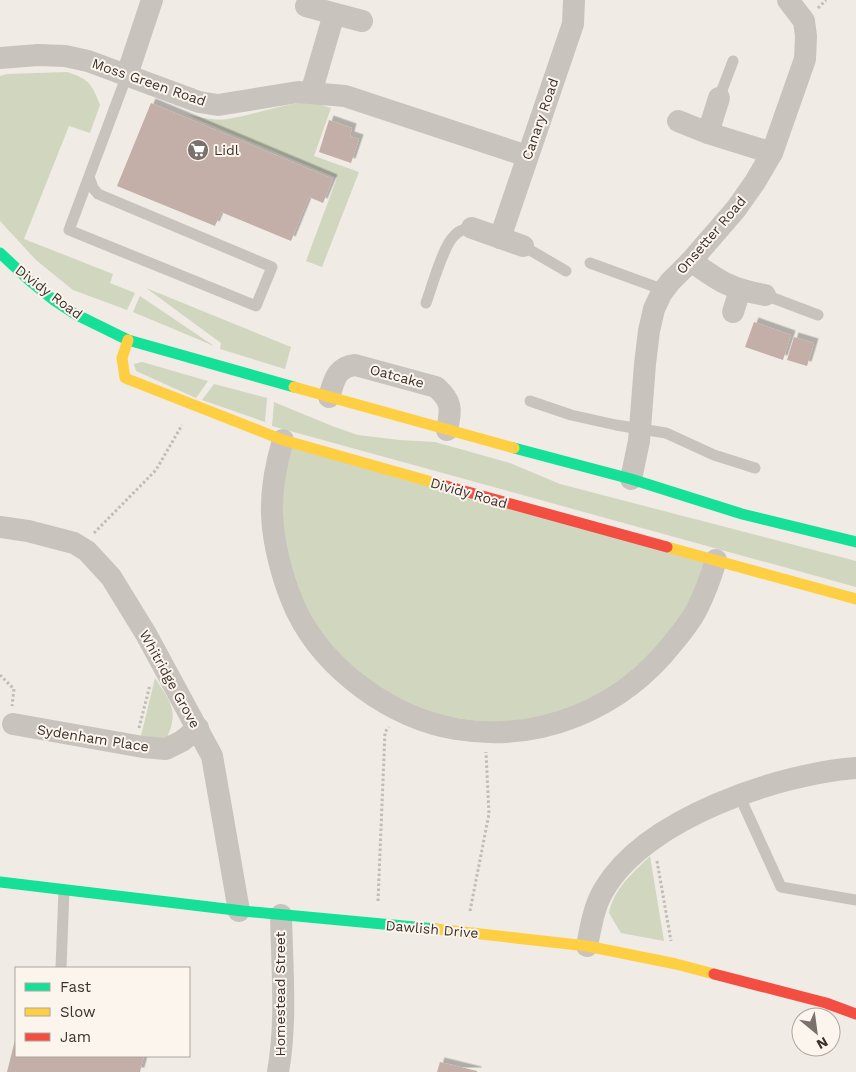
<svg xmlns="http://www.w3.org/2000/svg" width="856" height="1072" viewBox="0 0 856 1072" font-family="'Work Sans',sans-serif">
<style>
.green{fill:#d1d6bf}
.building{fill:#c3afa7;filter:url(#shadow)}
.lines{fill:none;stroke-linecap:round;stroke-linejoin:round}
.path{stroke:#c2bbb6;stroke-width:3;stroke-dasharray:2.5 2.5;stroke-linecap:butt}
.lane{stroke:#c9c3be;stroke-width:11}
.street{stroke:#c9c3be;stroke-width:22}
.fast{stroke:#16e098;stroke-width:11}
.slow{stroke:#ffcf43;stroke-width:11}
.jam{stroke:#f24e42;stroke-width:11}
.labels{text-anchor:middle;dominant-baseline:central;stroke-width:4;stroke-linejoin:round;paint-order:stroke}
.street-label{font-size:14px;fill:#3b302b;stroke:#fbf5ee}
.poi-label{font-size:14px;fill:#3b302b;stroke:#fbf5ee;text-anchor:start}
</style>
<defs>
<filter id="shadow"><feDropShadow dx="4.5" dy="-4.5" stdDeviation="0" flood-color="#0004"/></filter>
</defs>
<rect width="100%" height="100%" fill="#f0ebe5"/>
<!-- green -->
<g class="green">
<path d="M67 72C89 79 92 84 100 105L90 133 69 126 24 239 113 274 110 283 135 293 127 310 73 290 36 260 0 221V76L7 74Z"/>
<path d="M298 103H315L331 108 314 156 359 172 322 267 306 261 337 178 185 114C199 117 214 121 228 119 252 115 274 107 298 103Z"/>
<path d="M146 288 291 347 285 369 220 349 221 343Z"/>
<path d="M140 296 214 346 133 312Z"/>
<path d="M142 362 208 381 196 398 136 371 134 364Z"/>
<path d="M214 384 267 398 265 422 202 400Z"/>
<path d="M274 402 332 426 358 435 400 440 435 442 510 463 560 484 856 561V587L272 426Z"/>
<path d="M283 440 716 560 708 587 639 679 532 728 402 711 307 630 276 543Z"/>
<path d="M155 678C169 700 180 711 167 737L162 738 141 736Z"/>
<path d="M650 856 664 941 621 933 609 913C614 888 633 873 650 856Z"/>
</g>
<!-- building -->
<g class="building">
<path d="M151 103 333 179 323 203 309 197 291 241 221 212 215 226 117 186Z"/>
<path d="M329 120 352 128 350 136 359 139 351 163 319 152Z"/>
<path d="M754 322 791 335 783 360 745 347Z"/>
<path d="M794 337 814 343 807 366 787 360Z"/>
<path d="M16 1036V1056H144L140 1072H7Z"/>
<path d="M440 1062 477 1071V1072H437Z"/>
</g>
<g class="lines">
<!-- path -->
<g class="path">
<path d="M818 8 826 0"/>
<path d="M94 533 156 470 182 425"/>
<path d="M0 675 14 689 12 706"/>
<path d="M139 728 150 685"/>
<path d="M657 861 671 941"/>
<path d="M378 901 385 732 389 727"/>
<path d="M470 911 489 814 486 752"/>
</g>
<!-- lane -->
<g class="lane">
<path d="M719 98 733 61"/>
<path d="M89 177 93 188 98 194 272 267 256 306 69 230 127 75"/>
<path d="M523 246 566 271"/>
<path d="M590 263 664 290"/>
<path d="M765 295 818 315"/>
<path d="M426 303C432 287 443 246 454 236 459 230 465 229 472 228"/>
<path d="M530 401 571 415 616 425 666 433 714 455 755 468"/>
<path d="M739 795 781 887 856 900"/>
<path d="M61 968 64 890"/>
</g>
<!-- street -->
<g class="street">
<path d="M306 6 362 21"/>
<path d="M0 58 38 55 65 56 88 61 199 102 218 105 298 92 345 96 527 156"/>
<path d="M127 75 152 0"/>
<path d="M311 93 334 14"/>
<path d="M678 121 708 133 772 153"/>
<path d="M708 133 719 98"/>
<path d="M472 228 523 246"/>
<path d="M500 238 573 24 574 0"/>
<path d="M691 261C719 281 730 289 765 295"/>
<path d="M733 312 740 290"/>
<path d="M329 397C334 381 336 367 355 365L436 387C453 402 451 409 447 430"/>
<path d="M283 440C276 464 271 489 272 514 273 545 284 585 297 612 326 671 392 718 456 729 540 743 621 709 673 643 682 632 691 621 697 609 705 593 711 577 716 560"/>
<path d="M631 479 639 441 645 364 649 331 654 309 661 294 670 282 691 261 736 209 755 182 772 153 805 59 806 36 804 21 788 0"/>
<path d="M0 527 28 531 74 543 87 551 111 577 146 634 212 756 239 911"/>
<path d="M13 724 143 747 166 749 182 741 198 728"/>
<path d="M587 946C591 926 594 905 605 888 647 818 778 774 856 768"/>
<path d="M278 1072C287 1022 282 966 281 915"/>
</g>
<!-- fast -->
<g class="fast">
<path d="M0 253 30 281 55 301 75 314 128 340 294 387"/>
<path d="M514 448 631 479 742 514 856 542"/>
<path d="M0 882 243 911 436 929"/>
</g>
<!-- slow -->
<g class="slow">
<path d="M128 340 122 358 125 378 283 440 446 486"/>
<path d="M294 387 514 448"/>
<path d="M667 547 856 599"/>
<path d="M436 929 587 946 676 964 714 974"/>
</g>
<!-- jam -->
<g class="jam">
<path d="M446 486 667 547"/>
<path d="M714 974 826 1003 856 1014"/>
</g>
</g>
<!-- icons -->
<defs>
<g id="supermarket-disc" transform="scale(1.125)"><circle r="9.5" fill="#7a716c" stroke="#fbf5ee"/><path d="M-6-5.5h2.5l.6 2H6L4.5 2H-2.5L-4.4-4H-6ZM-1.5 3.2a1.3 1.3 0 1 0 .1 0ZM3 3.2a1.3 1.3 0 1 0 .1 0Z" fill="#fff"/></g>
</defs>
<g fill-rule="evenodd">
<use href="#supermarket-disc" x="198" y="150"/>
</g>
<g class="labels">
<!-- street labels -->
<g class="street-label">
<text transform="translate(149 82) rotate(19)">Moss Green Road</text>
<text transform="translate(540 119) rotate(-71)">Canary Road</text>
<text transform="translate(711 235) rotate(-49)">Onsetter Road</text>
<text transform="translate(49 292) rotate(37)">Dividy Road</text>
<text transform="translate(397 376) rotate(15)">Oatcake</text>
<text transform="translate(469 493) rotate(16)">Dividy Road</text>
<text transform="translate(170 679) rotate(61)">Whitridge Grove</text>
<text transform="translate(93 738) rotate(9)">Sydenham Place</text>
<text transform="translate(432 929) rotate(5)">Dawlish Drive</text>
<text transform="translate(280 994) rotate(-90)">Homestead Street</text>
</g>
<!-- poi labels -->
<g class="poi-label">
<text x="214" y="150">Lidl</text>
</g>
</g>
<!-- legend -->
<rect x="15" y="967" width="175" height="90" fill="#fbf5ee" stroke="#aea6a0"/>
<rect x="25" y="983" width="25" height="8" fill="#16e098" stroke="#aea6a0"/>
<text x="60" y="992" font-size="15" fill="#3b302b">Fast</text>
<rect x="25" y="1008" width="25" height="8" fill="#ffcf43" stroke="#aea6a0"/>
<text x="60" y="1017" font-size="15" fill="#3b302b">Slow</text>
<rect x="25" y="1033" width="25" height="8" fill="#f24e42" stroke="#aea6a0"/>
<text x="60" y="1042" font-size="15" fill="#3b302b">Jam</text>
<!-- north arrow -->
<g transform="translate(816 1032) rotate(151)"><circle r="24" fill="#fbf5ee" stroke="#aea6a0"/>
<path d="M0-4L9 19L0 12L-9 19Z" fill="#7a716c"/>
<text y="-8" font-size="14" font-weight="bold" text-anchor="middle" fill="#3b302b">N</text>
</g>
</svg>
